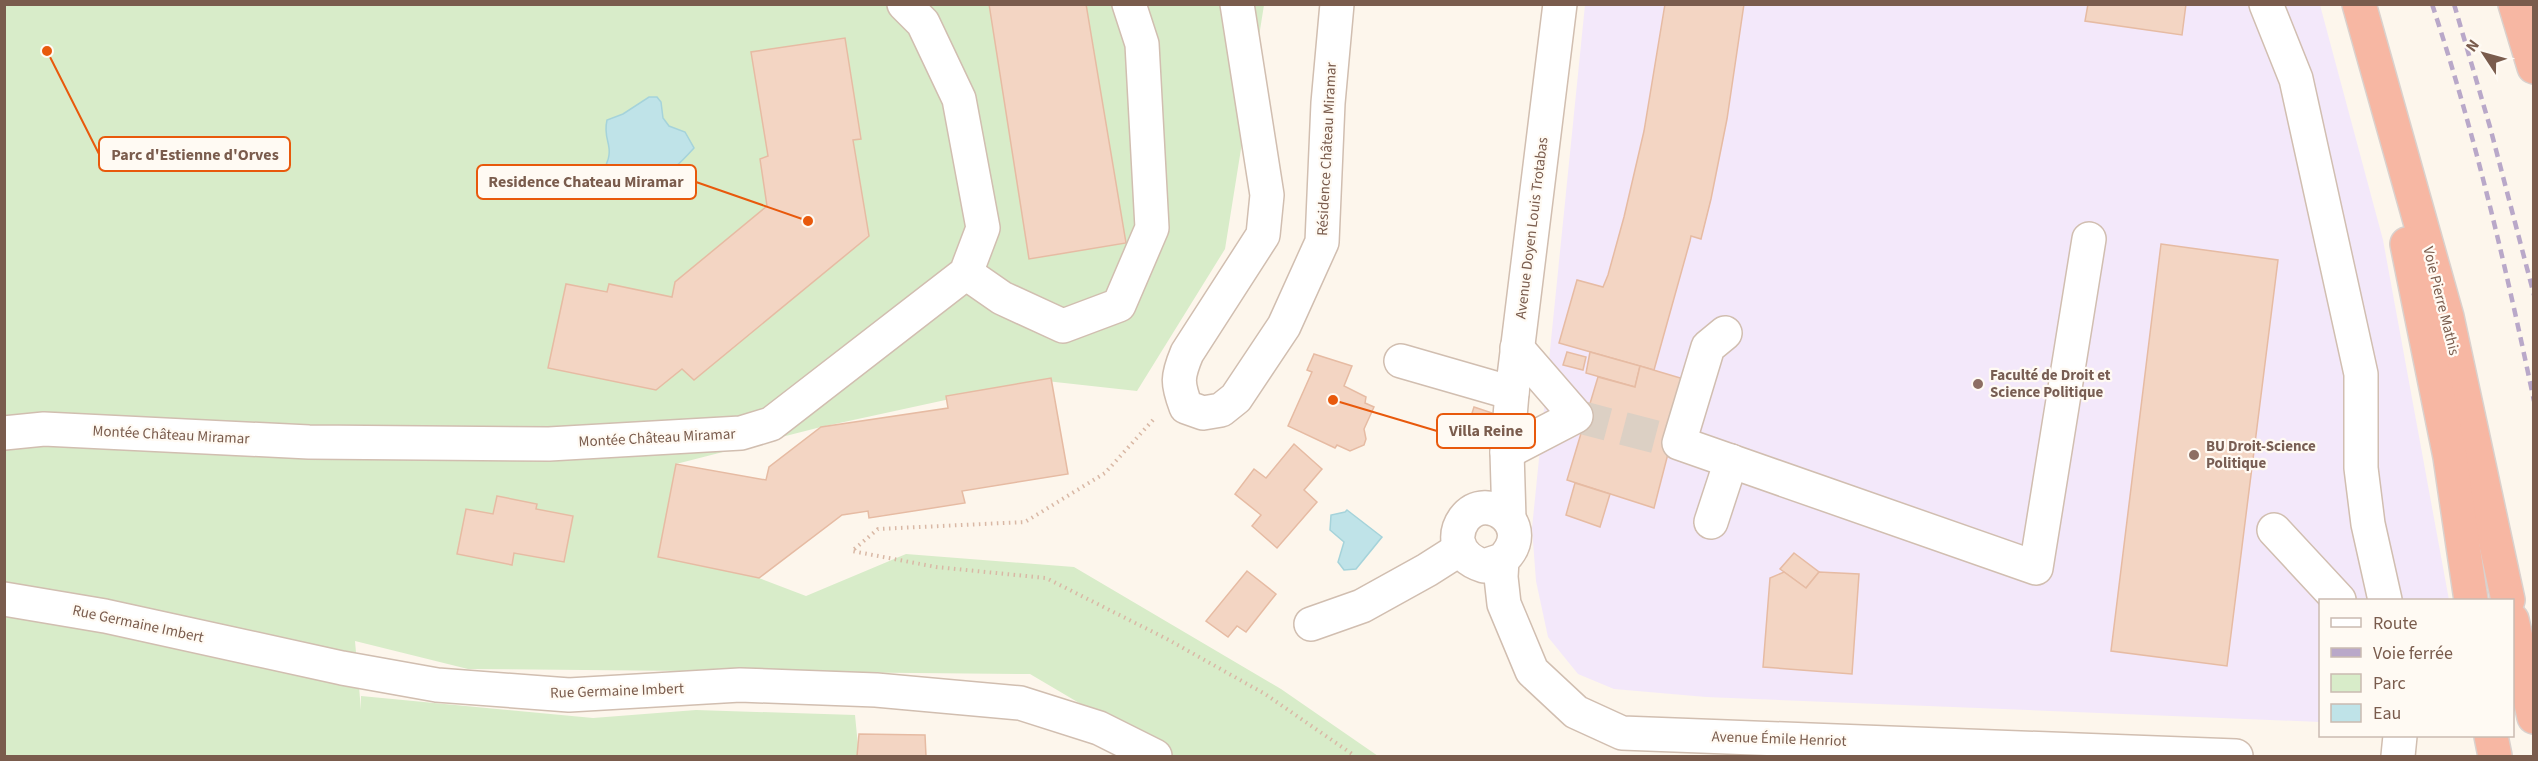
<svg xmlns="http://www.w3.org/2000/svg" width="2538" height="761" viewBox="0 0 2538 761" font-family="'Source Sans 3',sans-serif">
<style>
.education{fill:#f3e8fa}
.green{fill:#d8ecc9}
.water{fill:#bfe3e8;stroke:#a5d3da;stroke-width:1.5}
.building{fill:#f3d5c3;stroke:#e6bba3;stroke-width:1.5}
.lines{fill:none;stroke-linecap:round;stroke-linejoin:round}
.minor-tunnel{stroke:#dcd0c4;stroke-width:33;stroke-dasharray:33 16;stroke-linecap:butt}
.minor-casing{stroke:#d1beb0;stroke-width:36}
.highway-casing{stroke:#dad1cd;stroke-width:36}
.path{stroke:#d9b8a5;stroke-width:4;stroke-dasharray:1.5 4.5;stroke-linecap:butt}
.minor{stroke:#fff;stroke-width:33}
.highway{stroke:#f7b7a3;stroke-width:33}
.rail{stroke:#b9a8c9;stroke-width:4.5;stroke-dasharray:9 6;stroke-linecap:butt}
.education-dot{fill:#8d6e63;stroke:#fffaf3;stroke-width:2}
.labels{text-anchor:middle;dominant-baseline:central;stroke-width:4.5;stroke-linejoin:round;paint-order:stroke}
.street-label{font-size:15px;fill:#7a5c4d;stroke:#fffaf3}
.education-label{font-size:15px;font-weight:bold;fill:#785e54;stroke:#fffaf3;text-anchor:start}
.leader{fill:none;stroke:#e8590c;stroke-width:2}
.callout-dot{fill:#e8590c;stroke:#fffaf3;stroke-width:2}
.callout{fill:#fffaf3;stroke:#e8590c;stroke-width:2}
.callout-label{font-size:16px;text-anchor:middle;font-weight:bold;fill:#7a5c4d}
</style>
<rect width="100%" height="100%" fill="#fdf6ec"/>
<!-- education -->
<path class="education" d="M1585 5H2320L2383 240 2449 600H2320V722L1706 697 1614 689 1578 674 1548 637 1536 581 1532 528Z"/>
<!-- green -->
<path class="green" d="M4 5H1264L1225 249 1137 391 1037 380 821 427 676 464 658 556 759 578 806 596 906 554 1074 567 1281 689 1378 756H1169L1030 674 468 669 355 641 361 710V696L593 718 696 710 855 715 859 756H5Z"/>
<!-- water -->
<g class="water">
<path d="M649 97H657L661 102 663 118 669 126 685 132 694 148C665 180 649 191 606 174 604 163 608 164 609 155 611 143 603 137 607 120L623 114Z"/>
<path d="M1347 510 1382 537 1356 569 1344 570 1338 562 1344 542 1330 530 1331 515 1345 512Z"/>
</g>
<!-- building -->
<g class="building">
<path d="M989 4H1086L1126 243 1029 259Z"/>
<path d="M1665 4H1744L1727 119 1711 199 1701 239 1691 236 1690 241 1654 370 1559 343 1577 280 1603 287 1608 275 1624 217 1644 131Z"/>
<path d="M2088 4H2186L2182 35 2085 21Z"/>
<path d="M845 38 861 139 853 140 869 236 694 380 682 369 656 390 548 368 566 284 607 292 609 284 672 297 675 282 767 206 760 159 768 156 751 52Z"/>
<path d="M2161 244 2278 260 2227 666 2111 651Z"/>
<path d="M1567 352 1586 357 1583 370 1563 365Z"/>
<path d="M1590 352 1640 366 1635 387 1586 373Z"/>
<path d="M1314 354 1352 366 1344 386 1366 397 1365 403 1374 407 1364 429 1366 439 1364 445 1350 451 1337 445 1335 448 1288 426 1312 372 1307 370Z"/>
<path d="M1640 366 1687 380 1654 508 1567 480 1598 377 1635 387Z"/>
<path d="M1051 378 1068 474 962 491 965 503 869 518 868 511 842 515 759 578 658 557 676 464 766 480 769 467 821 427 948 408 946 396Z"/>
<path d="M1474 407 1492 413 1484 438 1466 432Z"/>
<path d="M1294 444 1322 469 1304 490 1317 502 1277 548 1252 526 1261 515 1235 494 1254 469 1266 478Z"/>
<path d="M1575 483 1610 494 1600 527 1566 515Z"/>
<path d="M497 496 537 504 536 509 573 516 564 562 514 553 512 565 457 554 466 509 493 514Z"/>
<path d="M1794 553 1819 572 1806 588 1780 569Z"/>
<path d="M1247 571 1276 594 1246 632 1237 626 1228 637 1206 621Z"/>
<path d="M1784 572 1806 588 1819 572 1859 574 1852 674 1763 667 1770 578Z"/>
<path d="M859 734 925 735 926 756H857Z"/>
</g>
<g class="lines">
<!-- minor-tunnel -->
<path class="minor-tunnel" d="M1576 416 1679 443"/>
<!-- minor casing -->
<g class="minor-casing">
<g id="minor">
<path d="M1237 4 1267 195 1263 235 1187 353C1177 377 1177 383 1186 407L1203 413 1221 410 1236 398 1284 326 1322 242 1328 103 1337 4"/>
<path d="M2266 4 2296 79 2361 374V468L2368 524 2385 600"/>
<path d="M966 273 1002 298 1063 326 1119 305 1152 228 1142 44 1129 4"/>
<path d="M1725 333 1708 347 1679 443 2036 568 2089 239"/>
<path d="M1401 361 1512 393"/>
<path d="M4 433 44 429 309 442 549 444 741 433 771 424 966 273 983 228 959 99 923 23 904 4"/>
<path d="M1507 452 1576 416 1517 348"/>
<path d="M1509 519 1507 452 1512 393 1560 4"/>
<path d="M1711 522 1731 461"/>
<path d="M2274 530 2339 600"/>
<path d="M1502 560 1484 566C1471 562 1461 555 1458 541 1457 533 1459 526 1464 519 1487 488 1538 527 1502 560L1501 577 1504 604 1532 671 1576 712 1622 733 2236 756"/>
<path d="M4 599 105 616 342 668 437 685 569 695 740 685 876 690 1020 703 1099 728 1155 756"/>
<path d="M1311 624 1362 606 1427 570 1460 549"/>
<path d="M2398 756 2400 736"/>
</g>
</g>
<!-- highway casing -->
<g class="highway-casing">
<g id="highway">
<path d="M2359 4 2447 317 2508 600"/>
<path d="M2515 4 2534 67"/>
<path d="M2407 244 2450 457 2471 600"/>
<path d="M2512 620 2534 717"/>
<path d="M2491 736 2495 756"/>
</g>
</g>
<!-- path -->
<g class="path">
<path d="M4 5 5 4"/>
<path d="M1153 420 1105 473 1025 522 878 529 852 551 936 567 1046 578 1167 639 1265 694 1355 756"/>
</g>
<!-- minor -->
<use href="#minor" class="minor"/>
<!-- highway -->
<use href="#highway" class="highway"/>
<!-- rail -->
<g class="rail">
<path d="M2432 4C2475 134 2506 267 2534 401"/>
<path d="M2454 4 2490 127 2534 295"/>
</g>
</g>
<!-- markers -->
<g class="education-dot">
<circle cx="1978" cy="384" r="6"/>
<circle cx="2194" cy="455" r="6"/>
</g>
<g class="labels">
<!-- street labels -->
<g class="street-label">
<text transform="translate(1327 149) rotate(-87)">Résidence Château Miramar</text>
<text transform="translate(1532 228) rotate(-83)">Avenue Doyen Louis Trotabas</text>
<text transform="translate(2441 301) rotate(76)">Voie Pierre Mathis</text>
<text transform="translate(171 435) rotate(3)">Montée Château Miramar</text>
<text transform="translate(657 438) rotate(-3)">Montée Château Miramar</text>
<text transform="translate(138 624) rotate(12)">Rue Germaine Imbert</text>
<text transform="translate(617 691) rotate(-2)">Rue Germaine Imbert</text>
<text transform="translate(1779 739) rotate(2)">Avenue Émile Henriot</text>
</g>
<!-- education labels -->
<g class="education-label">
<text x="1990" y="375">Faculté de Droit et<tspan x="1990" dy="17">Science Politique</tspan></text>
<text x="2206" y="446">BU Droit-Science<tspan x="2206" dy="17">Politique</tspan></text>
</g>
</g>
<!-- callouts -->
<path class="leader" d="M47 51L99 154M808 221L696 182M1333 400L1437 431"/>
<g class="callout-dot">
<circle cx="47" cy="51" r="6"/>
<circle cx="808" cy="221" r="6"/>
<circle cx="1333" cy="400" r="6"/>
</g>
<g class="callout">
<rect x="99" y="137" width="191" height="34" rx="6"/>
<rect x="477" y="165" width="219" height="34" rx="6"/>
<rect x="1437" y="414" width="98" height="34" rx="6"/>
</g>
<g class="callout-label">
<text x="195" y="160">Parc d'Estienne d'Orves</text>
<text x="586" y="187">Residence Chateau Miramar</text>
<text x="1486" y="436">Villa Reine</text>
</g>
<!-- border -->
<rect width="2538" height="761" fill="none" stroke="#7a5c4d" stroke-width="12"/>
<!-- legend -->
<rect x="2319" y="599" width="195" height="138" fill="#fffaf3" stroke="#cabbb1" stroke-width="1.5"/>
<rect x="2331" y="618" width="30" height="9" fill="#ffffff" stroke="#cabbb1" stroke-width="1.5"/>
<text x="2373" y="629" font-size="18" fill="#7a5c4d">Route</text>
<rect x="2331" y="648" width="30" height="9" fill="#b9a8c9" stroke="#cabbb1" stroke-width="1.5"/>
<text x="2373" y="659" font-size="18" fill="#7a5c4d">Voie ferrée</text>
<rect x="2331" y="674" width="30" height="18" fill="#d8ecc9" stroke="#cabbb1" stroke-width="1.5"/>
<text x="2373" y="689" font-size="18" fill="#7a5c4d">Parc</text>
<rect x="2331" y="704" width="30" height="18" fill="#bfe3e8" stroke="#cabbb1" stroke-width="1.5"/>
<text x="2373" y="719" font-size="18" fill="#7a5c4d">Eau</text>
<!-- north arrow -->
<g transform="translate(2484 54) rotate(306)" stroke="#fffaf3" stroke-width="4.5" paint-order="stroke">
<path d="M0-4.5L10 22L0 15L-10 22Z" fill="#7a5c4d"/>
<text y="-9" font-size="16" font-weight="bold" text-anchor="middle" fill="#7a5c4d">N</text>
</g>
</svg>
